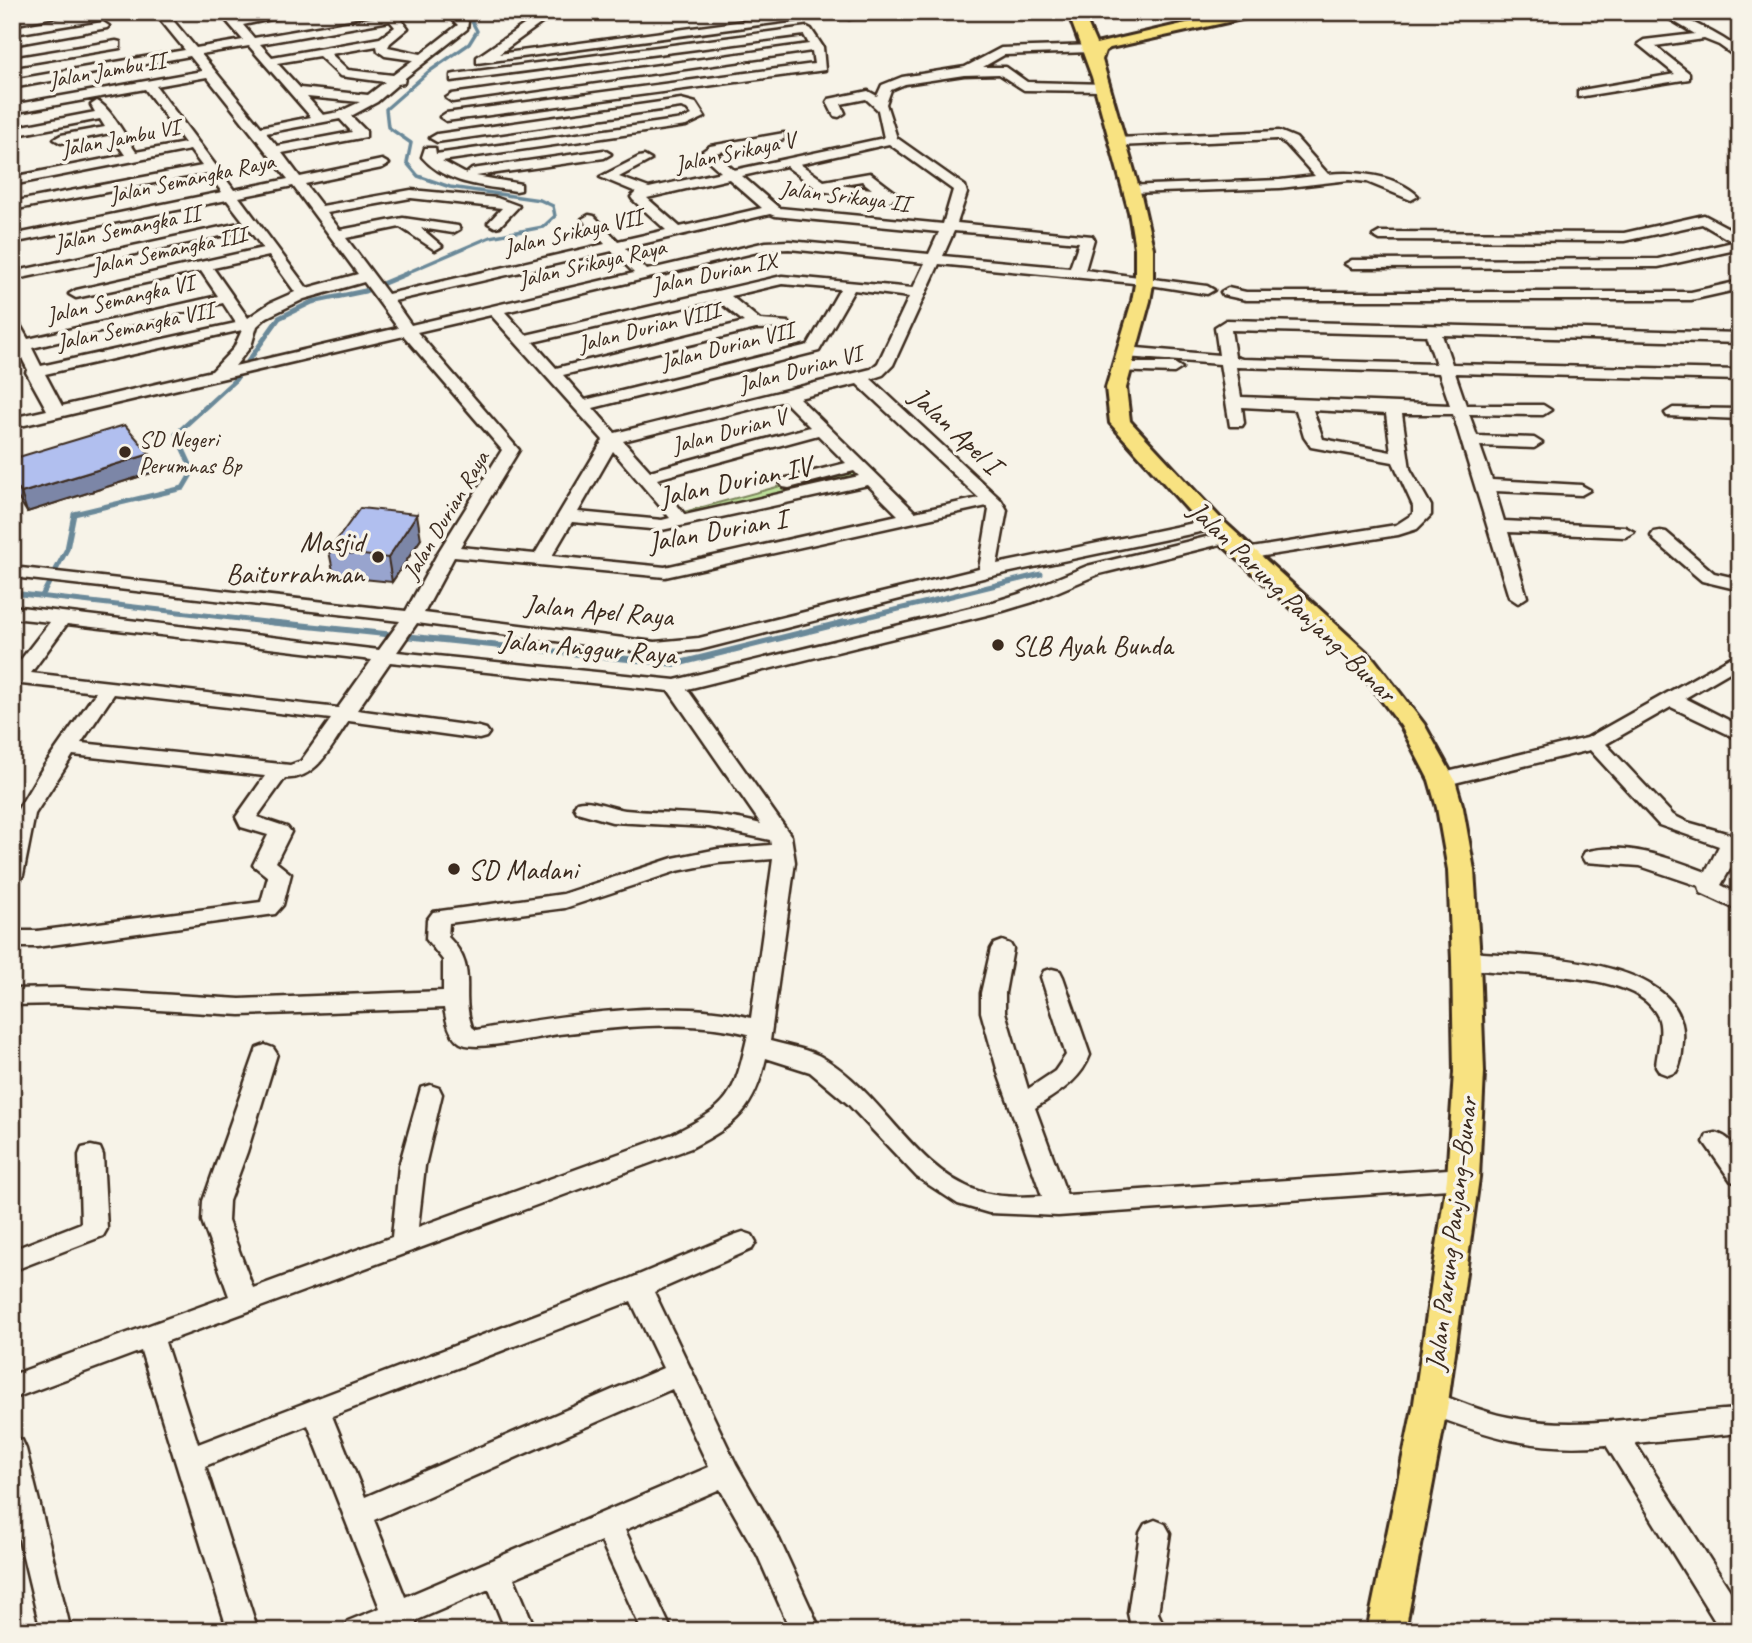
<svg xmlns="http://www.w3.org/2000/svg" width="1752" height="1643" viewBox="0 0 1752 1643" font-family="Caveat,sans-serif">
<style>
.green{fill:#bde09a;stroke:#7c855c;stroke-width:2}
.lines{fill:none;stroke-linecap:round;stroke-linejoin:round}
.stream-far2{stroke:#6b8999;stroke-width:3.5}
.stream-far1{stroke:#6b8999;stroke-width:5}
.stream{stroke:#6b8999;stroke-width:6}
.minor-casing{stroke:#3b2a1e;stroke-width:5}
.major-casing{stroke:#3b2a1e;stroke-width:6}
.minor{fill:#f7f3e8;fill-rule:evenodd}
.major{fill:#f8e281;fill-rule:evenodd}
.wall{fill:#98a4ce;stroke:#3b2a1e;stroke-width:2}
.shaded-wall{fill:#7c86a7;stroke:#3b2a1e;stroke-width:2}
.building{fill:#b1bfef;stroke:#3b2a1e;stroke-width:2}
.poi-dot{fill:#3b2a1e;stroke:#f7f3e8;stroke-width:2.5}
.labels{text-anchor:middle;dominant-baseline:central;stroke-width:7;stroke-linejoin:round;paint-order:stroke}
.far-street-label{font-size:23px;fill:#3b2a1e;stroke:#f7f3e8}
.far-poi-label{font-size:23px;fill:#3b2a1e;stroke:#f7f3e8;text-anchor:start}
.street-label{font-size:28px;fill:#3b2a1e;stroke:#f7f3e8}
.poi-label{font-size:28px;fill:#3b2a1e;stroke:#f7f3e8;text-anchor:start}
</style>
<rect width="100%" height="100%" fill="#f7f3e8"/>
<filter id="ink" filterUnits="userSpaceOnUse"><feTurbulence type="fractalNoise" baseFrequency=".0143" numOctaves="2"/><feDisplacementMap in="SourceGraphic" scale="14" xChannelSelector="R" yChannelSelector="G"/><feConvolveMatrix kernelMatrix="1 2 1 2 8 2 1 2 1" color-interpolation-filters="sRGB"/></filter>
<g filter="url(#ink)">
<!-- green -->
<path class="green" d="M858 465 871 479 681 521 677 514Z"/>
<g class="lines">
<!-- stream-far2 -->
<path class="stream-far2" d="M404 274 490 237 543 227 555 216 553 206 540 200 450 187 418 176 407 163 411 143 388 127 386 109 427 73 469 44 477 31 467 12"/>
<!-- stream-far1 -->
<g class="stream-far1">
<path d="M12 593 284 624"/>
<path d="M42 596 67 549 74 514 183 488 193 471 176 434 235 380 279 318 312 302 365 291 408 273"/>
<path d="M838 624 1041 574"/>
</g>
<!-- stream -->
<path class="stream" d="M269 622 676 664 845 622"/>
<!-- minor casing -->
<g class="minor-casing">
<g id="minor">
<path d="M51 12H80L12 25V18Z"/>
<path d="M154 12H166L196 48 243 40 219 12H232L237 19 277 12H305L243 25 254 38 393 14 429 12 401 19 408 28 390 43 388 47 421 54 458 25 445 12H458L468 22 467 29 405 78 404 83 398 84 377 102 351 116 366 131V137L282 153 300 177 382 160 389 164 382 168 305 184 322 206 411 190 497 198 519 206 500 226 495 227 488 223 502 208 411 198 327 213 340 230 403 218 458 226 460 229 453 233 421 228 442 246 435 250 400 227 346 238 388 294 605 244 582 219 589 215 594 216 618 241 666 230 633 200 631 197 636 192 600 177 639 157 644 156 651 160 619 177 649 188 721 172 700 153 710 146 784 133V139L715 153 734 170 884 138 878 110 866 99 841 104 845 113 839 117 834 116 827 102 829 99 868 91 877 96 882 85 902 77 965 67 1001 48 1095 45 1097 48 1091 52 1004 55 983 67H1006L1027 82 1107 84V90L1103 91 1024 90 999 74 964 75 905 84 891 90 886 104 897 138 965 186 967 193 957 223 1092 236 1094 239 1085 270 1207 286 1214 290 1207 294 1144 284 939 264 893 365 883 375 871 379 1001 500 1007 510 997 564 1213 519 1222 524 1219 528 987 577 699 650 655 654 417 623 397 652 675 680 990 603 1019 594 1087 566 1227 532 1233 533 1236 537 1233 541 1099 574 1033 602 1003 611 687 689 791 836 795 862 770 1041C788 1046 809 1049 825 1059 883 1094 913 1168 978 1191 998 1198 1021 1197 1042 1196L999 1076 981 1012V993L991 949 994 944 1002 941 1010 944 1013 949 1005 993V1012L1028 1089 1055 1071 1066 1055 1041 977 1044 971 1052 969 1060 971 1063 977 1090 1055C1080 1082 1057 1093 1035 1108L1067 1195 1463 1168 1472 1171 1476 1178 1472 1185 1463 1188 1058 1216 989 1213 958 1204 917 1177 848 1104 810 1072 766 1058C754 1110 737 1124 691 1148L165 1342 198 1444 629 1279 734 1235 743 1232 752 1235 756 1242 752 1249 654 1292 736 1464 779 1539 821 1631H791L758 1556 720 1489 625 1530 672 1631H642L601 1541 514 1578 536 1631H506L489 1589 415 1621 419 1631H344L348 1621 380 1608 308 1425 205 1466 258 1631H228L141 1351 12 1399V1375L229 1296 202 1221 203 1201 257 1048 265 1045 273 1048 277 1054 247 1152 229 1201 228 1221 253 1288 392 1237 399 1166 421 1088 430 1085 439 1088 442 1094 425 1166 418 1227 673 1134C731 1105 734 1096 748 1034 688 1019 620 1027 559 1034 538 1037 480 1051 463 1044 450 1039 446 1020 444 1008L240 1015 61 1004 12 1005V989L61 988 240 999 443 991V960L426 939 427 920 433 912 563 894 673 858 718 849 771 845 770 840 709 827 612 822 577 812 574 807 577 802C591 798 609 808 625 810 673 815 712 811 761 824L669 691 390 662 357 710 479 727 486 729 489 733 486 737 479 739 349 721C333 743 317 781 285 778L257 817 287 827 291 832 276 862 291 874 283 905 275 914 37 947H12V931H37L261 902 268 877 253 865 268 835 241 827 236 817 265 776 73 755 35 814 23 875 20 880 12 882 15 814 42 769 96 692 12 683V671L50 622 12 618V606L379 650 400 621 12 577V567L406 611 439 551 502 450 404 336 12 428V418L47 410 26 372 28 370 12 339V319L17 320 28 339 218 296 201 271 76 298 69 294 76 290 263 248 249 230 12 280V272L244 222 227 200 12 243V235L222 192 207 173 12 210V202L202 166 190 150 12 185V177L125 155 110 133 61 143 54 139 61 135 105 127 100 119 12 136V128L95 112 91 105 97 101C110 107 127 139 136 152L185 143 145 89 12 113V105L202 71 190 56 12 88V80L185 50ZM390 21 395 27 380 38 272 57 260 44ZM249 46 311 117 261 127 201 54ZM377 46 378 51 385 56 413 60 393 75 348 70 331 54ZM319 56 340 76 385 82 368 95 300 88 277 63ZM207 77 288 179 234 190 156 86ZM307 97 360 102 339 112 323 115ZM340 119 352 132 277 146 266 133ZM889 144 953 190 943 224 779 208 742 176 786 166 820 191 890 201 897 197 895 192 870 173 824 181 800 164ZM729 179 762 208 680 227 647 198ZM862 181 872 189 838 185ZM293 186 358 274 307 288 239 197ZM770 214 775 216 939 232 929 254 789 241 766 242 647 270 625 248ZM954 231 1079 242 1070 268 943 256ZM789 249 925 263 913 288 782 276 526 335 505 312 766 250ZM612 251 634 273 411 325 394 301ZM269 256 295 292 270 303 248 318 213 268ZM364 282 398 328 235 366 251 346 257 326 267 317 304 299ZM782 284 840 289 808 345 585 400 563 375 756 329 788 328 791 325 788 322 760 320 731 296ZM854 290 909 297 878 363 871 369 615 433 593 408 819 351ZM717 300 744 322 556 368 533 342ZM223 303 236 323 41 366 32 348ZM491 315 603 440 535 554 460 547 519 450 417 332ZM242 330 234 348 212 371 62 406 45 374ZM857 384 979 498 915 512 799 398ZM784 401 810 427 650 471 623 441ZM818 435 846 463 783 479 780 483 783 487 789 488 854 471 859 476 685 515 657 479ZM613 451 670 518 662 520 578 512ZM868 485 898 515 665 567 552 556 572 522 662 530ZM987 506 989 510 979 569 699 638 655 642 424 613 454 557 665 577ZM67 624 372 660 338 708 31 673ZM114 694 331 719 301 761 290 765 81 743ZM773 859 751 1018C676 996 552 1017 476 1030L472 1027C459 990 480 969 448 937L449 923 565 908 677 871 718 863ZM631 1301 663 1368 365 1497 332 1416ZM672 1389 709 1467 405 1597 374 1520Z"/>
<path d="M543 12H557L499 54 797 14 803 17 797 20 477 63V57Z"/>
<path d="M831 12H879L849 19Z"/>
<path d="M1658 12C1678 12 1724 37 1740 50V60L1719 45 1704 39 1655 46 1689 73V79L1578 97V91L1582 90 1675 74 1638 44 1644 40 1695 34Z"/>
<path d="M103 22 109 26 107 28 12 45V37Z"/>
<path d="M807 27 811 29 823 47 825 70 446 121 440 117 446 113 814 64 812 51 452 102 446 98 452 94 809 44 804 35 451 81V75L455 74Z"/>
<path d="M116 41 120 42V48L12 66V58Z"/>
<path d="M681 99 696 103 705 117 686 126 442 161 466 174 472 169 604 150 611 154 604 158 476 176 521 184V190L516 191C483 186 445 184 422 157L425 148H435L436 154 683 119 692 115 687 109 681 107 437 142 430 138 437 134Z"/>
<path d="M1279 131 1296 138 1328 174C1357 171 1396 175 1418 196L1411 200 1367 182 1349 180 1280 188 1130 193 1123 189 1125 186 1280 180 1315 176 1286 144 1277 139 1117 146 1110 142 1117 138Z"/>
<path d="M1704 215 1740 234V249L1658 267 1352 268 1345 264 1352 260 1658 259 1733 242 1702 224 1624 241 1380 240 1373 236 1380 232 1624 233Z"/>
<path d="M1740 281V289L1691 300H1246L1223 295 1221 292 1228 288 1246 292H1691Z"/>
<path d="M1226 320 1740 333V343L1442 335 1452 364 1740 370V380L1455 373 1466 405H1543L1551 410 1543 415 1469 414 1477 436 1534 438 1542 443 1534 448 1480 446 1492 480 1581 485 1590 490 1581 495 1495 491 1504 521 1625 527 1634 532 1625 537 1508 532 1527 597 1518 603 1509 597 1453 414H1402L1410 469 1431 506V515L1417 529 1398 535 1245 559 1239 558 1236 554 1245 549 1396 525 1413 514V506L1393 462 1311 447 1304 437 1296 410 1242 407 1244 423 1242 426H1230L1220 364 1125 357 1117 352 1125 347 1219 355 1215 327ZM1231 330 1426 335 1436 364 1242 359 1235 357ZM1236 367 1439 373 1450 405 1241 397ZM1313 410 1386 414 1391 452 1323 439Z"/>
<path d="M1120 363H1174L1182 368 1174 373 1114 371 1112 368 1114 365Z"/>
<path d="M1673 408 1740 409V419L1667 416 1665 413Z"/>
<path d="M1660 531 1666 532 1714 573 1740 579V590L1702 581 1654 540 1651 536 1654 532Z"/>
<path d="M1740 652V666L1685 698 1740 726V740L1671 707 1606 744 1673 815 1687 822 1740 837V852L1721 885 1740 895V911L1701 893 1699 886 1640 866 1585 862 1582 857 1585 852C1625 841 1670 858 1706 872L1719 846 1659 825 1590 750 1442 786 1435 785 1432 780 1435 775 1587 738Z"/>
<path d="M1466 952C1524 956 1690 955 1683 1041 1682 1051 1682 1063 1676 1072L1668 1075 1660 1072 1656 1066C1657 1052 1664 1031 1658 1017 1636 965 1503 979 1458 966L1455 960 1458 954Z"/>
<path d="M1716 1133C1740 1140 1740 1163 1740 1184L1731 1181 1704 1142 1707 1135Z"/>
<path d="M91 1146 100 1148 103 1155 107 1229 103 1236 12 1271V1250L81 1223 79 1155 82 1148Z"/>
<path d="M1431 1391C1456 1400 1481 1412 1508 1417 1585 1433 1663 1412 1740 1409V1433L1635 1443 1738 1603V1623L1727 1627 1716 1623 1606 1445C1534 1452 1487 1436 1421 1411L1417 1403 1421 1395Z"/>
<path d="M12 1437 22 1440 26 1449 71 1631H41L12 1510Z"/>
<path d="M1155 1520 1165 1524 1170 1533 1158 1613 1166 1631H1132L1128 1613 1140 1533 1145 1524Z"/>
</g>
</g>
<!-- major casing -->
<g class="major-casing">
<path id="major" d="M1068 12H1082L1096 44 1234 12H1262L1255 16 1110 48 1105 51 1102 60 1141 195 1153 248V284L1150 301 1126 388 1130 421 1221 519 1374 659 1424 724 1455 780 1463 808 1474 870 1480 960 1484 1072 1479 1178 1448 1403 1405 1631H1367L1414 1403 1447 1178 1454 1072 1452 960 1448 870 1437 808 1429 780 1401 726 1358 669 1205 529 1110 423 1106 388 1132 301 1135 284V248L1129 212 1092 77Z"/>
</g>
<!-- minor -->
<use href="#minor" class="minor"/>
<!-- major -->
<use href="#major" class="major"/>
</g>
<!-- wall -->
<g class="wall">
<path d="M12 459 154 472 27 512 12 489Z"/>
<path d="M421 539 392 582 334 576 329 551Z"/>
</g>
<!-- shaded-wall -->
<g class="shaded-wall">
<path d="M150 454 154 472 27 512 21 493Z"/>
<path d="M417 514 421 539 392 582 388 558Z"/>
</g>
<!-- building -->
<g class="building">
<path d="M125 425 150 454 21 493 12 479V459Z"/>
<path d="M360 508 417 514 388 558 329 551Z"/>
</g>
</g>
<!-- markers -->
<g class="poi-dot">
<circle cx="125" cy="452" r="7"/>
<circle cx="378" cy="557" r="7"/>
<circle cx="998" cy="645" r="7"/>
<circle cx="454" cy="869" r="7"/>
</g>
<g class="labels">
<!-- far-street labels -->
<g class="far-street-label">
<text transform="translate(107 70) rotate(-10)">Jalan Jambu II</text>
<text transform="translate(120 138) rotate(-11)">Jalan Jambu VI</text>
<text transform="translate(735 152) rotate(-12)">Jalan Srikaya V</text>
<text transform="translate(192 178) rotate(-12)">Jalan Semangka Raya</text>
<text transform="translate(845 196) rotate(7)">Jalan Srikaya II</text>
<text transform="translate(127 228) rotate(-12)">Jalan Semangka II</text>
<text transform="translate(573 232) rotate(-13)">Jalan Srikaya VII</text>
<text transform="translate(169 250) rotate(-12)">Jalan Semangka III</text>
<text transform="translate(592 263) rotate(-13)">Jalan Srikaya Raya</text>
<text transform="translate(714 273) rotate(-12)">Jalan Durian IX</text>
<text transform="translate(120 299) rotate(-13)">Jalan Semangka VI</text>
<text transform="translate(135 326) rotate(-12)">Jalan Semangka VII</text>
<text transform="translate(649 327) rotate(-14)">Jalan Durian VIII</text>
<text transform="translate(727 346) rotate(-14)">Jalan Durian VII</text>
<text transform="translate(800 369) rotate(-15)">Jalan Durian VI</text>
<text transform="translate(729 431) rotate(-15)">Jalan Durian V</text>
<text transform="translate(446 515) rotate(-59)">Jalan Durian Raya</text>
</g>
<!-- far-poi labels -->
<g class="far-poi-label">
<text x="139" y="439">SD Negeri<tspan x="139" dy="26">Perumnas Bp</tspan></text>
</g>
<!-- street labels -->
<g class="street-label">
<text transform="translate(956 430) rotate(43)">Jalan Apel I</text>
<text transform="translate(735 481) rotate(-12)">Jalan Durian IV</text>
<text transform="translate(717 530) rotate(-10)">Jalan Durian I</text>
<text transform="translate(1293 601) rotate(44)">Jalan Parung Panjang–Bunar</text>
<text transform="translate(599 610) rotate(5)">Jalan Apel Raya</text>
<text transform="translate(588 647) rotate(5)">Jalan Anggur Raya</text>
<text transform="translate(1451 1234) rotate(-83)">Jalan Parung Panjang–Bunar</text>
</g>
<!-- poi labels -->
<g class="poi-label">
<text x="364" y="541" text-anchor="end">Masjid<tspan x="364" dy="32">Baiturrahman</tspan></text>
<text x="1012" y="645">SLB Ayah Bunda</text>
<text x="468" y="869">SD Madani</text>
</g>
</g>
<!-- margin -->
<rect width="1752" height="1643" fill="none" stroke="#f7f3e8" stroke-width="42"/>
<rect x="21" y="21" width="1710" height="1601" fill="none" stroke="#3b2a1e" stroke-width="2.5" filter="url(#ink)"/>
</svg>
